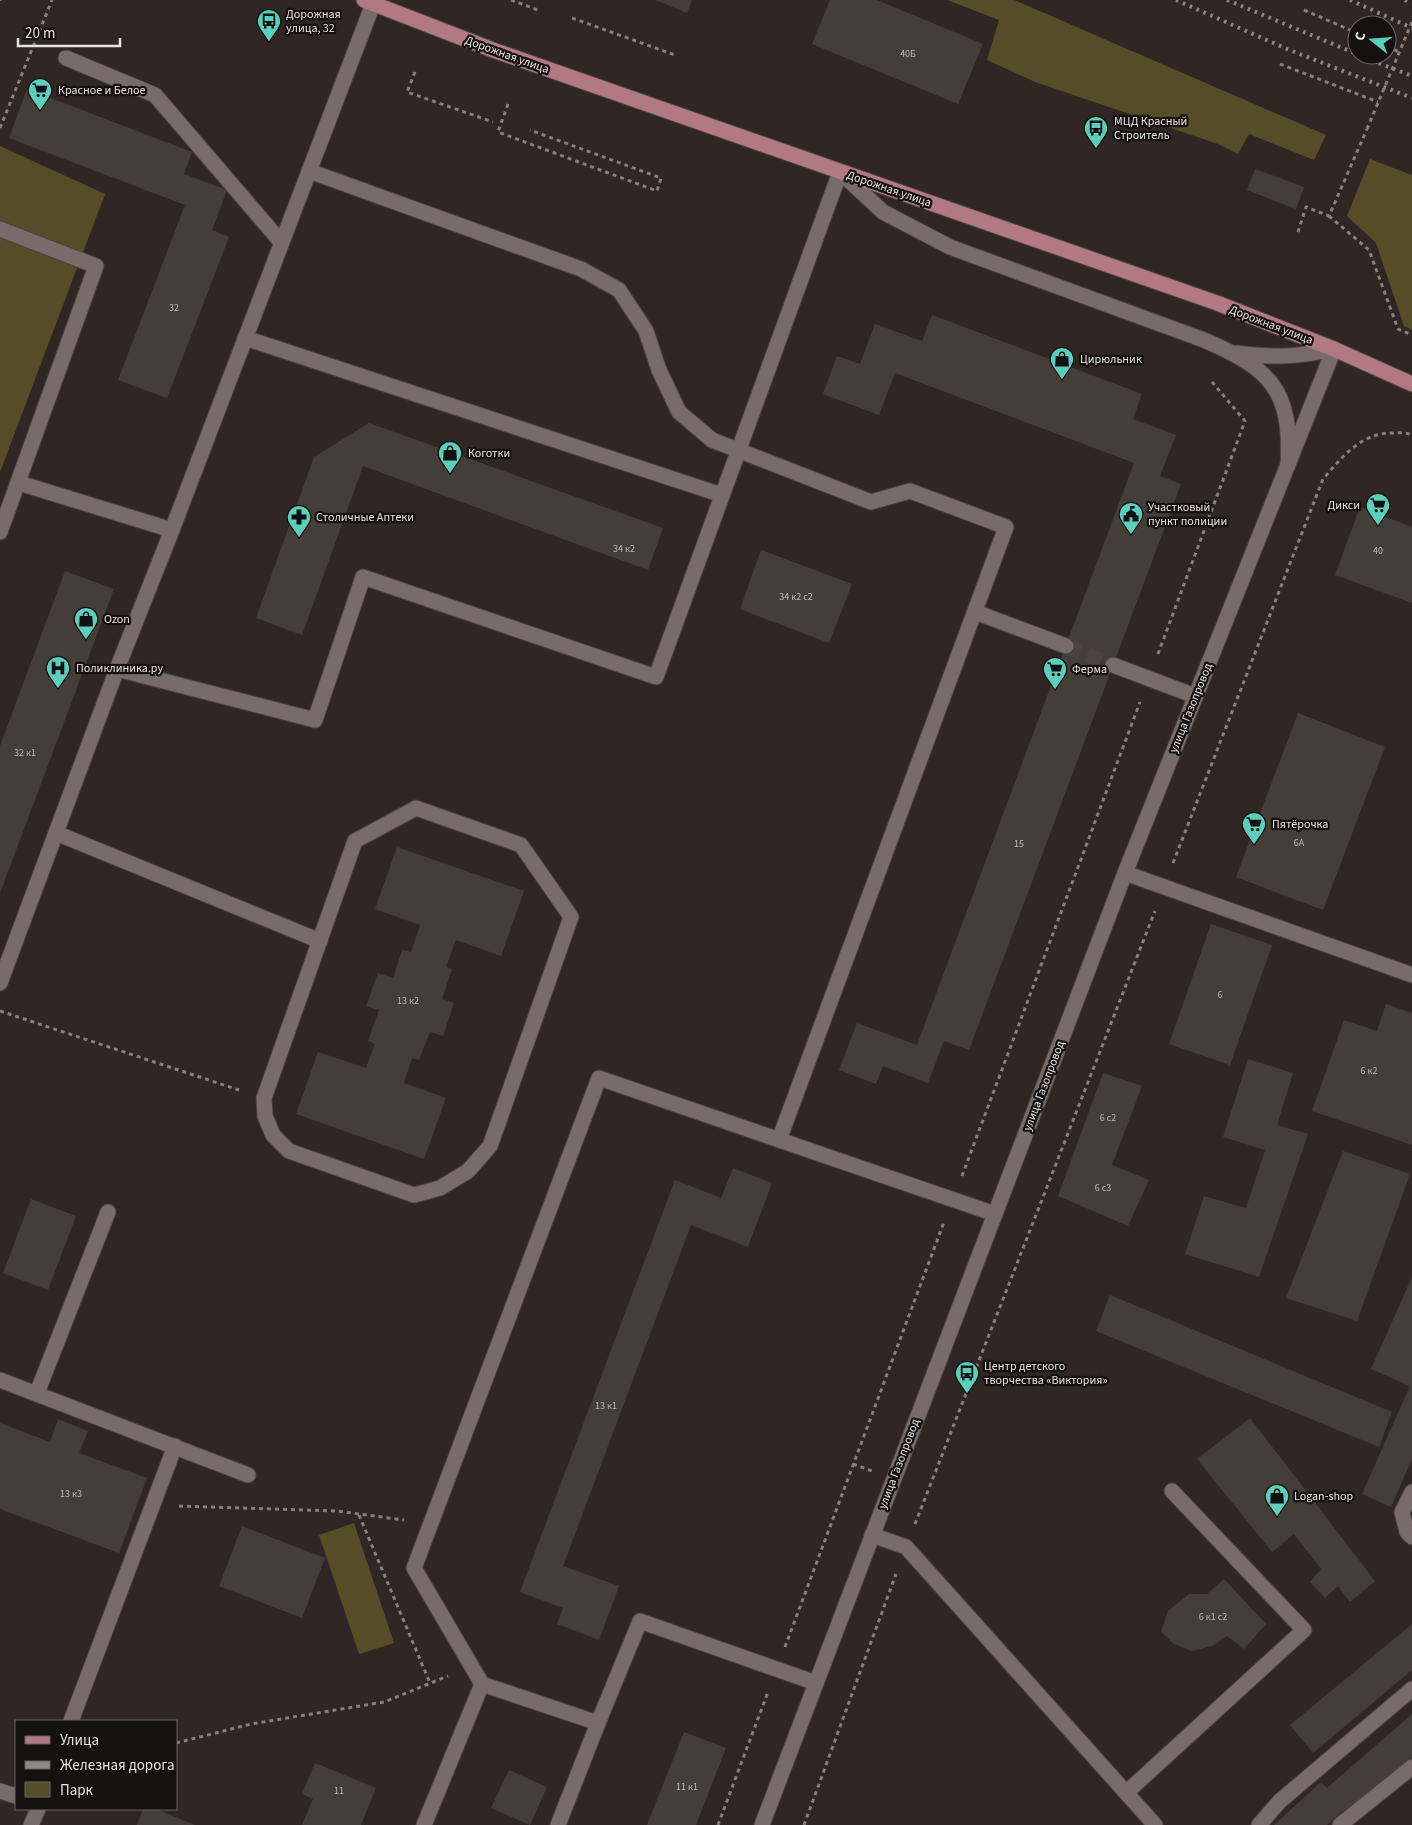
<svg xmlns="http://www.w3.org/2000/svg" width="1412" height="1825" viewBox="0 0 1412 1825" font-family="'Source Sans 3',sans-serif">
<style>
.green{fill:#554c28}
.building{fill:#453e38}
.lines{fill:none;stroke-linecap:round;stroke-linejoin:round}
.minor-tunnel{stroke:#4c4341;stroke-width:15;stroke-dasharray:15 8;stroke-linecap:butt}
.minor-casing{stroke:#4a4240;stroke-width:17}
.major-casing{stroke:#4a4240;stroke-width:17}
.path{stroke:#877f7d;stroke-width:3;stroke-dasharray:4 4;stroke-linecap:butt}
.minor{stroke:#776c69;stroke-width:15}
.major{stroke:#b17a82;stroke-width:15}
.rail{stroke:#908886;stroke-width:4;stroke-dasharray:2.5 5;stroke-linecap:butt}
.path-bridge{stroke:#877f7d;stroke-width:3;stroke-dasharray:4 4;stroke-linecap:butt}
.labels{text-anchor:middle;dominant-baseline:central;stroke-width:4.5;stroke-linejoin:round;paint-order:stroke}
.number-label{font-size:10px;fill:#bfb8b5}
.poi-label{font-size:12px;fill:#e8e1df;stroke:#151110;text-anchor:start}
.street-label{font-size:12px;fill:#e8e1df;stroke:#151110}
</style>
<rect width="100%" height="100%" fill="#302725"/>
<!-- green -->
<g class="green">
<path d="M947 0H1014L1326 135 1314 160 1249 134 1238 154 1218 144 1035 82 987 60 999 20Z"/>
<path d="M0 146 105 194 0 472Z"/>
<path d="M1370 159 1412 175V330L1404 326 1376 243 1347 216Z"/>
<path d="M354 1523 394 1643 359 1654 319 1535Z"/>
</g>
<!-- building -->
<g class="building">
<path d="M655 0H692L687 13Z"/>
<path d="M830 0H877L983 44 958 104 812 44Z"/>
<path d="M27 89 192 152 184 174 227 190 212 230 229 237 167 398 118 380 185 205 9 138Z"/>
<path d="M1255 169 1304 187 1296 209 1247 190Z"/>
<path d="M932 315 1142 394 1133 419 1176 435 1160 476 1181 484 969 1050 944 1041 928 1083 883 1066 876 1084 839 1070 857 1023 917 1045 1134 463 895 373 879 415 823 394 837 356 860 364 875 324 922 341Z"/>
<path d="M369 423 663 528 648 570 363 466 302 635 256 618 314 457Z"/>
<path d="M1360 507 1412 527V603L1335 575Z"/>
<path d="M761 550 852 584 829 643 740 609Z"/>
<path d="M65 571 114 589 0 893V746Z"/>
<path d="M1298 713 1385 747 1323 910 1236 877Z"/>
<path d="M397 847 524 891 501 956 456 940 446 967 452 969 442 999 454 1003 443 1036 430 1032 419 1060 412 1058 404 1083 446 1098 424 1159 296 1114 318 1052 366 1068 375 1044 368 1041 379 1010 366 1006 378 973 393 978 402 950 411 952 420 925 375 909Z"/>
<path d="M1211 924 1272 945 1230 1065 1169 1044Z"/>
<path d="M1386 1004 1412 1013V1145L1312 1111 1344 1020 1377 1031Z"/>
<path d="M1248 1059 1293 1073 1277 1125 1308 1134 1259 1277 1185 1254 1204 1196 1246 1208 1265 1150 1223 1137Z"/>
<path d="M1103 1073 1142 1086 1112 1165 1149 1180 1128 1226 1058 1196Z"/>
<path d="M1343 1151 1410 1174 1357 1321 1286 1298Z"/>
<path d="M733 1168 772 1183 748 1247 691 1225 563 1566 619 1586 599 1640 557 1624 563 1608 520 1592 675 1180 721 1198Z"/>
<path d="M31 1199 76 1216 48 1290 3 1273Z"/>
<path d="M1412 1277V1459L1391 1507 1362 1494 1410 1386 1371 1369Z"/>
<path d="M1110 1295 1392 1412 1379 1447 1096 1331Z"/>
<path d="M1250 1418 1375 1581 1350 1602 1338 1586 1325 1598 1310 1582 1321 1569 1294 1534 1272 1552 1197 1459Z"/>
<path d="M58 1419 88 1431 79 1453 147 1478 119 1553 0 1509V1423L50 1442Z"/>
<path d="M242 1526 325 1558 302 1618 219 1586Z"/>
<path d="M1224 1579 1266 1624 1244 1649 1227 1636 1212 1646 1192 1651 1174 1644 1161 1632 1168 1611 1189 1594H1207Z"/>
<path d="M1412 1624V1670L1313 1753 1290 1725Z"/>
<path d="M1412 1714V1759L1348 1814 1344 1810 1327 1825H1274L1321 1782 1327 1788Z"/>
<path d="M684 1732 726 1748 696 1825H647Z"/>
<path d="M315 1763 376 1788 361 1825H302L313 1799 302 1794Z"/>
<path d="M509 1770 547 1787 530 1825 491 1808Z"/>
<path d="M143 1809H156L195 1825H137Z"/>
</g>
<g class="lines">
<!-- minor-tunnel -->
<path class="minor-tunnel" d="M1066 646 1113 665"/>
<!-- minor casing -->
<g class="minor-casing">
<g id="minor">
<path d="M66 58 155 95 281 242"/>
<path d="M309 171 581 269 619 290 646 331 659 370 679 412 712 440 871 502 910 491 1006 527 779 1140"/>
<path d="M0 229 96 266 0 532"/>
<path d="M245 338 722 495"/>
<path d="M1237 353C1273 358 1298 357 1334 349"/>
<path d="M19 483 172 530"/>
<path d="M975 612 1066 646"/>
<path d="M1113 665 1195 696"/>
<path d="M117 669 315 720 363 577 656 677 840 172 883 212 950 247 1204 340C1271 369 1292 390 1288 465"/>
<path d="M416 808 521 845 571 917 490 1146 468 1171 440 1188 414 1195 289 1151 273 1135 265 1116 264 1098 355 841Z"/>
<path d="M56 833 320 941"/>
<path d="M1125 873 1412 975"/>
<path d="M0 983 117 669 172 530 373 4"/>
<path d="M0 1380 248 1475"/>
<path d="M37 1393 108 1212"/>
<path d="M1412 1492 1402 1512 1407 1532 1412 1537"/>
<path d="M872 1535 906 1547 1155 1825"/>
<path d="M816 1683 640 1621 598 1723 482 1684 414 1568 599 1078 995 1214"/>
<path d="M71 1721 175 1446"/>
<path d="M0 1791 16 1796"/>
<path d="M1127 1792 1304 1630 1172 1491"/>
<path d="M31 1825 38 1809"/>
<path d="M424 1825 482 1684"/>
<path d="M558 1825 598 1723"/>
<path d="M762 1825 1125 873 1334 349"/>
<path d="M1259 1825 1280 1801 1412 1689"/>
<path d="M1340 1825 1412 1767"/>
</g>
</g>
<!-- major casing -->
<g class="major-casing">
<path id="major" d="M364 0 493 50 1217 303 1334 349 1412 384"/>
</g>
<!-- path -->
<g class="path">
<path d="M511 0 538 10"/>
<path d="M0 1V0"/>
<path d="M1304 10 1357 33"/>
<path d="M572 18 675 55"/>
<path d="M1387 46 1399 52"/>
<path d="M1280 64 1378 102"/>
<path d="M415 72 407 92 493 122"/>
<path d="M508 104 498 132 657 191 661 178 530 130"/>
<path d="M0 128 52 0"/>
<path d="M1329 216 1369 250 1398 329 1412 335"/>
<path d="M1298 232 1306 207 1329 216 1367 129"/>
<path d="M1158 654 1245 421 1212 382"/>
<path d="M1173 863 1323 479C1342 457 1361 433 1392 433 1399 433 1406 432 1412 435"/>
<path d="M0 1011 239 1090"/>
<path d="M962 1176 1140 702"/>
<path d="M853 1464 872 1471"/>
<path d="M179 1506 337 1511 404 1520"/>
<path d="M359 1515 430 1683"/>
<path d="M915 1524 1155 911"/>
<path d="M785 1647 944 1222"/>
<path d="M176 1743 251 1724 384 1702 448 1676"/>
<path d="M718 1825 768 1692"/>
<path d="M804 1825 896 1574"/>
</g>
<!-- minor -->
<use href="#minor" class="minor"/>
<!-- major -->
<use href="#major" class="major"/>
<!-- rail -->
<g class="rail">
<path d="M1176 0 1287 49 1412 98"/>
<path d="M1227 0 1357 54"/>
<path d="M1350 0 1412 28"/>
<path d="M1405 0 1412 3"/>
<path d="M1358 55 1412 76"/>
</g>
<!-- path-bridge -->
<path class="path-bridge" d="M1367 129 1412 22"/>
</g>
<!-- icons -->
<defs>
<g id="bus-pin" transform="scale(1.25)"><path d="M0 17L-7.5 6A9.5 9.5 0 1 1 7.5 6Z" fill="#5bcebc" stroke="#151110"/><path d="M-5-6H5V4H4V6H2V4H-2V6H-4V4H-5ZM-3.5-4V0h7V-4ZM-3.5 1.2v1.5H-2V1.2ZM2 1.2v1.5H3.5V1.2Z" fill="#111"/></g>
<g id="supermarket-pin" transform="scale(1.25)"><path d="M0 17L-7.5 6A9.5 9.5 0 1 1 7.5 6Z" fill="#5bcebc" stroke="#151110"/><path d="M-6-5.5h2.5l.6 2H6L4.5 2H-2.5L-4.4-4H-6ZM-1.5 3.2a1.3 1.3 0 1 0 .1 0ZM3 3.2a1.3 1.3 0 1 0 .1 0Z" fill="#111"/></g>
<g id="shop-pin" transform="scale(1.25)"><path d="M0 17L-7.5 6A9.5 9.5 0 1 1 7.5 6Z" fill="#5bcebc" stroke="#151110"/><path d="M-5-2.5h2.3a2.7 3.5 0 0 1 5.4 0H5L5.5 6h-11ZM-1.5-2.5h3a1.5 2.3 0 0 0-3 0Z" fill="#111"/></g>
<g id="civic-pin" transform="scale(1.25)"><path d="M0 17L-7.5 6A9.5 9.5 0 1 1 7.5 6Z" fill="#5bcebc" stroke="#151110"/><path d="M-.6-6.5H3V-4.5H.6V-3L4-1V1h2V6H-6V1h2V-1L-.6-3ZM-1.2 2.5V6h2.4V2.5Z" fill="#111"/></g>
<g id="pharmacy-pin" transform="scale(1.25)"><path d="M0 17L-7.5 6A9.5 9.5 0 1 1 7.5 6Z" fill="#5bcebc" stroke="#151110"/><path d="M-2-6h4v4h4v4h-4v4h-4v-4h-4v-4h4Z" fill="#111"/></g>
<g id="hospital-pin" transform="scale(1.25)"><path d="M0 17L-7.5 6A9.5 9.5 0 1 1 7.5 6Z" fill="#5bcebc" stroke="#151110"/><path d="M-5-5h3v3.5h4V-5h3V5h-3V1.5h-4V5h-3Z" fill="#111"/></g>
</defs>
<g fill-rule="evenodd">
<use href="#bus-pin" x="269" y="21"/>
<use href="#supermarket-pin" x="40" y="90"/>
<use href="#bus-pin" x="1096" y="128"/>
<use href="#shop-pin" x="1062" y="359"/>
<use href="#shop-pin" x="450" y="453"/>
<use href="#supermarket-pin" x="1378" y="505"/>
<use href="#civic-pin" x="1131" y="514"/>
<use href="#pharmacy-pin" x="299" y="517"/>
<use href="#shop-pin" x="86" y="619"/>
<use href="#hospital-pin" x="58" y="668"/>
<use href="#supermarket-pin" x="1055" y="669"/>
<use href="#supermarket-pin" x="1254" y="824"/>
<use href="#bus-pin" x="967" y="1373"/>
<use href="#shop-pin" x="1277" y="1496"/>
</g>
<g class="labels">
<!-- number labels -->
<g class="number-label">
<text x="908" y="54">40Б</text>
<text x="174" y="308">32</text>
<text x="624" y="549">34 к2</text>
<text x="1378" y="551">40</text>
<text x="796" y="597">34 к2 с2</text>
<text x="25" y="753">32 к1</text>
<text x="1299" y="843">6А</text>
<text x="1019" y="844">15</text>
<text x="1220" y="995">6</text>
<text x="408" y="1001">13 к2</text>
<text x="1369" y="1071">6 к2</text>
<text x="1108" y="1118">6 с2</text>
<text x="1103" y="1188">6 с3</text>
<text x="606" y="1406">13 к1</text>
<text x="71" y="1494">13 к3</text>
<text x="1213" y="1617">6 к1 с2</text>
<text x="687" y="1787">11 к1</text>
<text x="339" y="1791">11</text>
</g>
<!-- poi labels -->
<g class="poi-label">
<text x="286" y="14">Дорожная<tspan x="286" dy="14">улица, 32</tspan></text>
<text x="58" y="90">Красное и Белое</text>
<text x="1114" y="121">МЦД Красный<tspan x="1114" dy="14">Строитель</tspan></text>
<text x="1080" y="359">Цирюльник</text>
<text x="468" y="453">Коготки</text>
<text x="1360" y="505" text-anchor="end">Дикси</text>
<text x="1148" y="507">Участковый<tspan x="1148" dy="14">пункт полиции</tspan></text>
<text x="316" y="517">Столичные Аптеки</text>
<text x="104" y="619">Ozon</text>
<text x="76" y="668">Поликлиника.ру</text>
<text x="1072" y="669">Ферма</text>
<text x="1272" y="824">Пятёрочка</text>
<text x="984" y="1366">Центр детского<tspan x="984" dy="14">творчества «Виктория»</tspan></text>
<text x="1294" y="1496">Logan-shop</text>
</g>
<!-- street labels -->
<g class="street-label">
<text transform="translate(507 55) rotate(20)">Дорожная улица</text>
<text transform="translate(889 189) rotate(19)">Дорожная улица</text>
<text transform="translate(1271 325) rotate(21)">Дорожная улица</text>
<text transform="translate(1191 708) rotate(-68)">улица Газопровод</text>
<text transform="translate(1044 1086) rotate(-69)">улица Газопровод</text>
<text transform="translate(899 1464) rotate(-69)">улица Газопровод</text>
</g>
</g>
<!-- legend -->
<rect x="15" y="1720" width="162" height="90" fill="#151110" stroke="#696463"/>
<rect x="25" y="1736" width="25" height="8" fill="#b17a82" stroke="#696463"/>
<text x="60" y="1745" font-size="15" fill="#e8e1df">Улица</text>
<rect x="25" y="1761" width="25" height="8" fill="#908886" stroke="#696463"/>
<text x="60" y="1770" font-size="15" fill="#e8e1df">Железная дорога</text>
<rect x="25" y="1782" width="25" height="15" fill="#554c28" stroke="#696463"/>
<text x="60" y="1795" font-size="15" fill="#e8e1df">Парк</text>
<!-- north arrow -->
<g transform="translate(1372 40) rotate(287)"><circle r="24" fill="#151110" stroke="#696463"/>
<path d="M0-4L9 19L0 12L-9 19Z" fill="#5bcebc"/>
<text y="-8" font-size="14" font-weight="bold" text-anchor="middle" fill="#e8e1df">С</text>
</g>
<!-- scale -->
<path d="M18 38v8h102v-8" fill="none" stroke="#e8e1df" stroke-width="2.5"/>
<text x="25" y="38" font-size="15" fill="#e8e1df" stroke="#151110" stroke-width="4" paint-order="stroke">20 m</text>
</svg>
